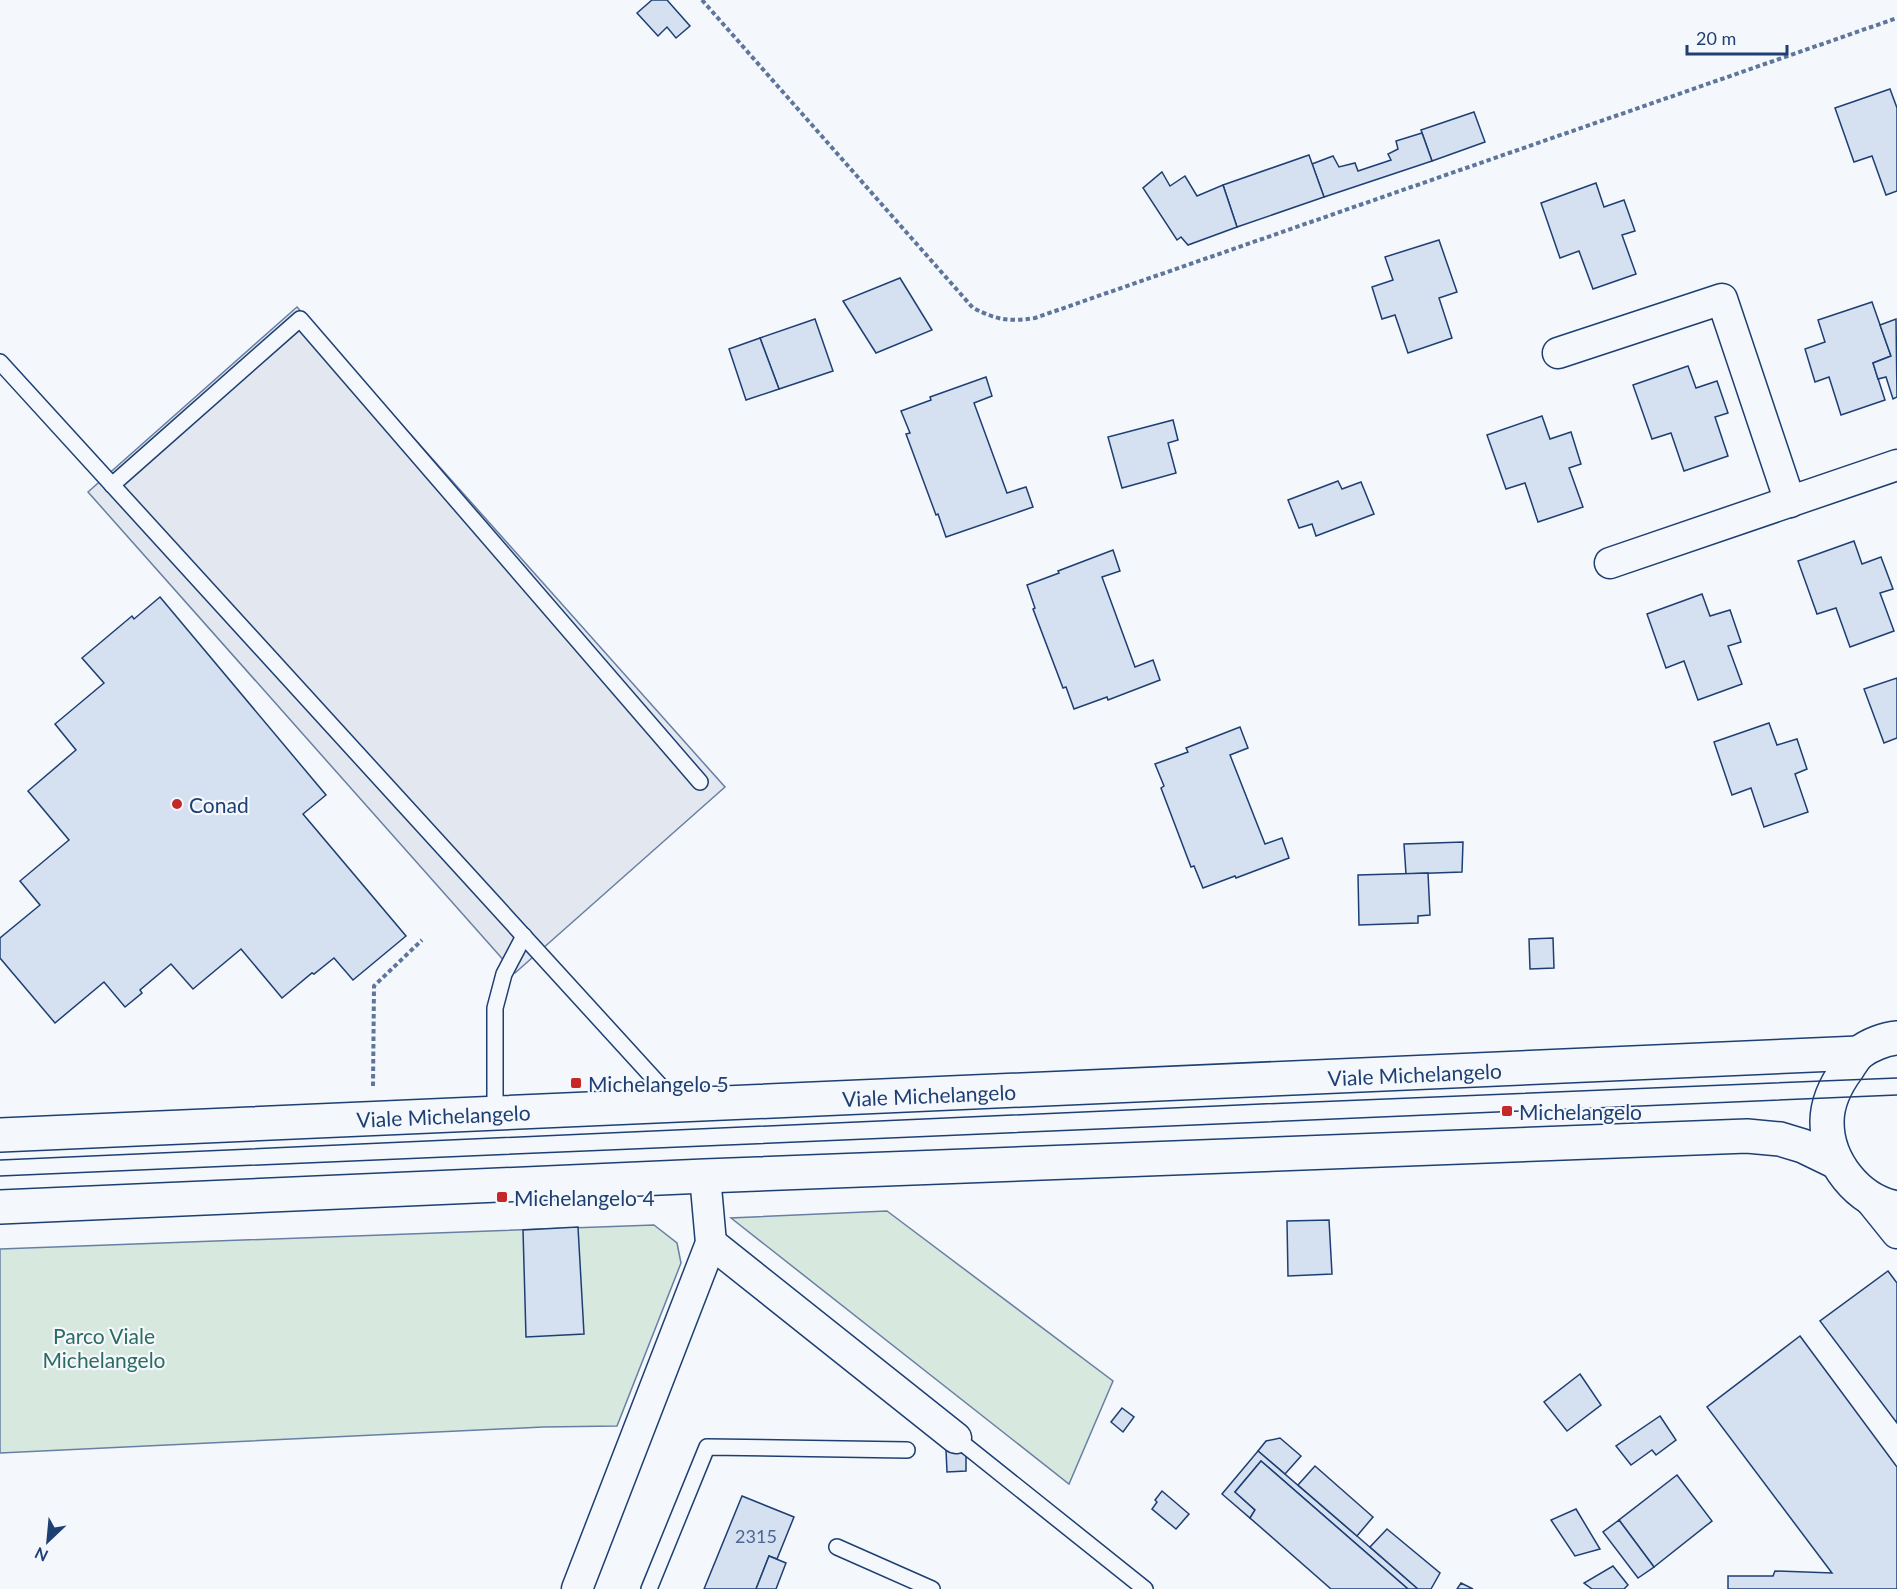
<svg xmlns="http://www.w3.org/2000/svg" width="1897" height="1589" viewBox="0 0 1897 1589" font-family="Lato,sans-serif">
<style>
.green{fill:#d7e8df;stroke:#687fa3;stroke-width:1.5}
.parking{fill:#e3e8f0;stroke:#687fa3;stroke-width:1.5}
.building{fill:#d5e0f0;stroke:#1d3f73;stroke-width:1.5}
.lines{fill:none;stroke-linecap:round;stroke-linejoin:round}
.lane-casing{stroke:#1d3f73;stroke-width:18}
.street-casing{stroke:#1d3f73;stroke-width:33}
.secondary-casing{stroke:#1d3f73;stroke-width:36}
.path{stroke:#5e769c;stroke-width:4;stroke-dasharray:4.5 3;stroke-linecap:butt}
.lane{stroke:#f4f7fb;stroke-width:15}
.street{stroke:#f4f7fb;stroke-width:30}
.secondary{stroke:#f4f7fb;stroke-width:33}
.tram{stroke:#1d3f73;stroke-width:1.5}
.poi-dot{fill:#c62828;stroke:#f4f7fb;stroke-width:2}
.labels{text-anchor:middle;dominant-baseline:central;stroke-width:4.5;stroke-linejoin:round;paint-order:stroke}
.number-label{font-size:18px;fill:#4b6792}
.poi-label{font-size:21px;fill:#1d3f73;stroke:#f4f7fb;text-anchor:start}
.street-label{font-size:21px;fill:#1d3f73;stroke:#f4f7fb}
.park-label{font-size:21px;fill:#2c6c60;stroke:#f4f7fb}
</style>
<rect width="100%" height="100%" fill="#f4f7fb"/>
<!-- green -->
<g class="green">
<path d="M887 1211 1113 1381 1069 1484 731 1218Z"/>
<path d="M654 1225 677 1243 681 1263 617 1426 543 1427 0 1453V1249Z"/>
</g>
<!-- parking -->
<path class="parking" d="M297 307 725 787 515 973 88 492Z"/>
<!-- building -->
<g class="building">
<path d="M652 0H667L690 26 676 38 667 27 658 36 637 13Z"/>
<path d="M1890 89 1897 108V191L1886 195 1872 156 1854 162 1835 108Z"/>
<path d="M1474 112 1485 142 1432 161 1421 130Z"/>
<path d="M1422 133 1432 161 1324 197 1312 164 1333 156 1339 167 1355 163 1358 171 1391 160 1388 154 1398 149 1396 141Z"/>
<path d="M1309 155 1324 197 1237 227 1223 185Z"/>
<path d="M1162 172 1170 186 1185 176 1197 196 1223 185 1237 227 1188 245 1181 237 1177 240 1143 188Z"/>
<path d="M1596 183 1604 207 1624 200 1635 231 1622 235 1636 274 1593 289 1579 251 1560 258 1541 203Z"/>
<path d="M1439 240 1457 292 1439 298 1452 338 1408 353 1395 315 1382 319 1372 287 1393 280 1385 257Z"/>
<path d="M900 278 932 330 876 353 843 301Z"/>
<path d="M1872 302 1891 356 1873 363 1885 400 1841 415 1829 377 1815 382 1805 349 1825 342 1818 320Z"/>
<path d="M815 319 833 371 779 389 760 338Z"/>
<path d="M1896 319 1897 397 1893 399 1886 377 1878 379 1873 363 1891 356 1880 325Z"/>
<path d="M760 338 779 389 746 400 729 349Z"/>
<path d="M1688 366 1696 388 1717 381 1728 413 1715 417 1728 456 1684 471 1671 433 1652 439 1633 385Z"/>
<path d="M986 377 992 396 974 403 1007 493 1026 487 1033 507 946 537 938 514 936 515 906 434 910 433 901 411 931 400 930 397Z"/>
<path d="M1542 416 1550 439 1571 432 1581 464 1569 468 1583 507 1538 522 1525 483 1506 489 1487 435Z"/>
<path d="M1173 420 1178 440 1168 443 1176 473 1122 488 1108 437Z"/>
<path d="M1338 481 1342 489 1361 482 1374 514 1316 536 1312 524 1299 528 1288 500Z"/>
<path d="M1854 541 1862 564 1881 557 1893 589 1880 593 1894 631 1850 647 1836 608 1817 614 1798 561Z"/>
<path d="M1113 550 1120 571 1102 577 1135 667 1153 660 1160 680 1108 700 1107 697 1074 709 1066 687 1063 688 1033 609 1035 608 1027 585 1059 573 1058 571Z"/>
<path d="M1702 594 1710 616 1730 610 1741 642 1728 646 1742 684 1698 700 1684 661 1666 668 1647 614Z"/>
<path d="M160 597 326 795 303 814 406 936 353 980 334 958 314 974 312 973 282 998 241 949 193 989 171 964 140 990 142 993 125 1007 104 982 55 1023 0 958V938L40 905 20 881 69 840 28 791 76 750 55 724 104 683 82 658 132 616 134 619Z"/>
<path d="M1897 678V738L1884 743 1864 689Z"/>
<path d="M1769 723 1777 745 1797 739 1807 769 1795 774 1808 812 1764 827 1751 788 1732 795 1714 742Z"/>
<path d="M1240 727 1248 748 1230 755 1265 844 1282 838 1289 858 1236 878 1235 876 1203 888 1194 866 1191 867 1161 788 1164 786 1155 764 1188 752 1186 748Z"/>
<path d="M1463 842 1462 872 1406 874 1404 844Z"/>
<path d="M1428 873 1430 915 1418 916V923L1359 925 1358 875Z"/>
<path d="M1553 938 1554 968 1530 969 1529 939Z"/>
<path d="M1329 1220 1332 1274 1288 1276 1287 1221Z"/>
<path d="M578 1227 584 1334 526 1337 523 1230Z"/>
<path d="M1888 1271 1897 1283V1423L1820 1321Z"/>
<path d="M1800 1336 1897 1467V1589H1728V1576H1773L1775 1571 1832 1573 1707 1407Z"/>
<path d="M1580 1374 1601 1405 1567 1431 1544 1402Z"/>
<path d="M1122 1408 1134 1417 1123 1432 1111 1422Z"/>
<path d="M1660 1416 1676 1440 1656 1455 1652 1450 1631 1465 1616 1446Z"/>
<path d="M1280 1438 1301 1456 1285 1474 1258 1451 1266 1441Z"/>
<path d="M966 1449V1471L947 1472 946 1450Z"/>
<path d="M1258 1451 1357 1536 1418 1589H1408L1261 1461 1235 1492 1255 1510 1250 1518 1222 1494Z"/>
<path d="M1261 1461 1408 1589H1331L1250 1518 1255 1510 1235 1492Z"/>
<path d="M1315 1466 1373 1517 1357 1536 1298 1485Z"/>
<path d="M1677 1475 1712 1521 1654 1567 1619 1520Z"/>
<path d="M1162 1491 1189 1514 1176 1529 1152 1509 1157 1502 1155 1500Z"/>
<path d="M742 1496 794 1517 777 1559 769 1556 756 1589H704Z"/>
<path d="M1576 1509 1600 1549 1575 1556 1551 1520Z"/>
<path d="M1619 1520 1654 1567 1638 1578 1603 1532Z"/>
<path d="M1387 1529 1440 1573 1431 1589H1418L1370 1547Z"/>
<path d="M769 1556 786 1563 776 1589H756Z"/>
<path d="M1613 1566 1628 1585 1624 1589H1592L1584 1583Z"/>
<path d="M1461 1583 1473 1589H1457Z"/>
</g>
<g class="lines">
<!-- lane casing -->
<g class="lane-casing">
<g id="lane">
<path d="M0 362 677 1104"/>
<path d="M112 485 300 319 700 782"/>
<path d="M495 1112V1008L504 974 524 936"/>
<path d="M956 1438 1145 1589"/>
<path d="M837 1547 932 1589"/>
<path d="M649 1589 707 1447 907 1450"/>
</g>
</g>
<!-- street casing -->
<g class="street-casing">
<g id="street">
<path d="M1558 353 1722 299 1790 502"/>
<path d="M1610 563 1897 465"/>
<path d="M1868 1197 1897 1233"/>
<path d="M711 1243 956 1438"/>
<path d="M577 1589 711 1243 705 1176"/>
</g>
</g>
<!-- secondary casing -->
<g class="secondary-casing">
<g id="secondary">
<path d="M1897 1038C1885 1039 1869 1045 1859 1053 1855 1057 1851 1063 1848 1068 1836 1084 1827 1102 1827 1122 1827 1162 1858 1201 1897 1208"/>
<path id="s1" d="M0 1135C619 1106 1239 1083 1859 1053"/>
<path d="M0 1207 705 1176 1747 1136 1780 1139 1803 1146 1836 1162"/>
</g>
</g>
<!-- path -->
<g class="path">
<path d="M702 0 973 308C998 320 1007 322 1035 318L1897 18"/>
<path d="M373 1086 374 986 422 940"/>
</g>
<!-- lane -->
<use href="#lane" class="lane"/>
<!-- street -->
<use href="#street" class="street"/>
<!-- secondary -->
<use href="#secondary" class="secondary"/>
<!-- tram -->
<g class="tram">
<path d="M0 1160 1261 1104 1897 1078"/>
<path d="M0 1176 1897 1095"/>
</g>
</g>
<!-- markers -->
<g class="poi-dot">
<circle cx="177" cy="804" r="6"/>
<rect x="570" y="1077" width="12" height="12" rx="3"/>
<rect x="1501" y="1105" width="12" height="12" rx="3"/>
<rect x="496" y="1191" width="12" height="12" rx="3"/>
</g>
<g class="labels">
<!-- number labels -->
<g class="number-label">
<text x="756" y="1536">2315</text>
</g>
<!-- poi labels -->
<g class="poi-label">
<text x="189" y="804">Conad</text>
<text x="588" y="1083">Michelangelo 5</text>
<text x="1519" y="1111">Michelangelo</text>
<text x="514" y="1197">Michelangelo 4</text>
</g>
<!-- street labels -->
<g class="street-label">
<text stroke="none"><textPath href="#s1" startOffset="1416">Viale Michelangelo</textPath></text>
<text stroke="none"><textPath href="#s1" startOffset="930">Viale Michelangelo</textPath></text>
<text stroke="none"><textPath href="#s1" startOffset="444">Viale Michelangelo</textPath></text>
</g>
<!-- park labels -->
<g class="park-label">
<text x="104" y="1335">Parco Viale<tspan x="104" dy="24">Michelangelo</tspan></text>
</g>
</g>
<!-- north arrow -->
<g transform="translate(48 1541) rotate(206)" stroke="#f4f7fb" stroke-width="4.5" paint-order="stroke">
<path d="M0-4.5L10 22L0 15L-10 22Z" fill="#1d3f73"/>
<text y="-9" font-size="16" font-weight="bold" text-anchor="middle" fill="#1d3f73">N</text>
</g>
<!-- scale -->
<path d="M1687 45v9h100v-9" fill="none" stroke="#1d3f73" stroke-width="3"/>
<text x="1696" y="45" font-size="18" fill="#1d3f73" stroke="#f4f7fb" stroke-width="4.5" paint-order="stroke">20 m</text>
</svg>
